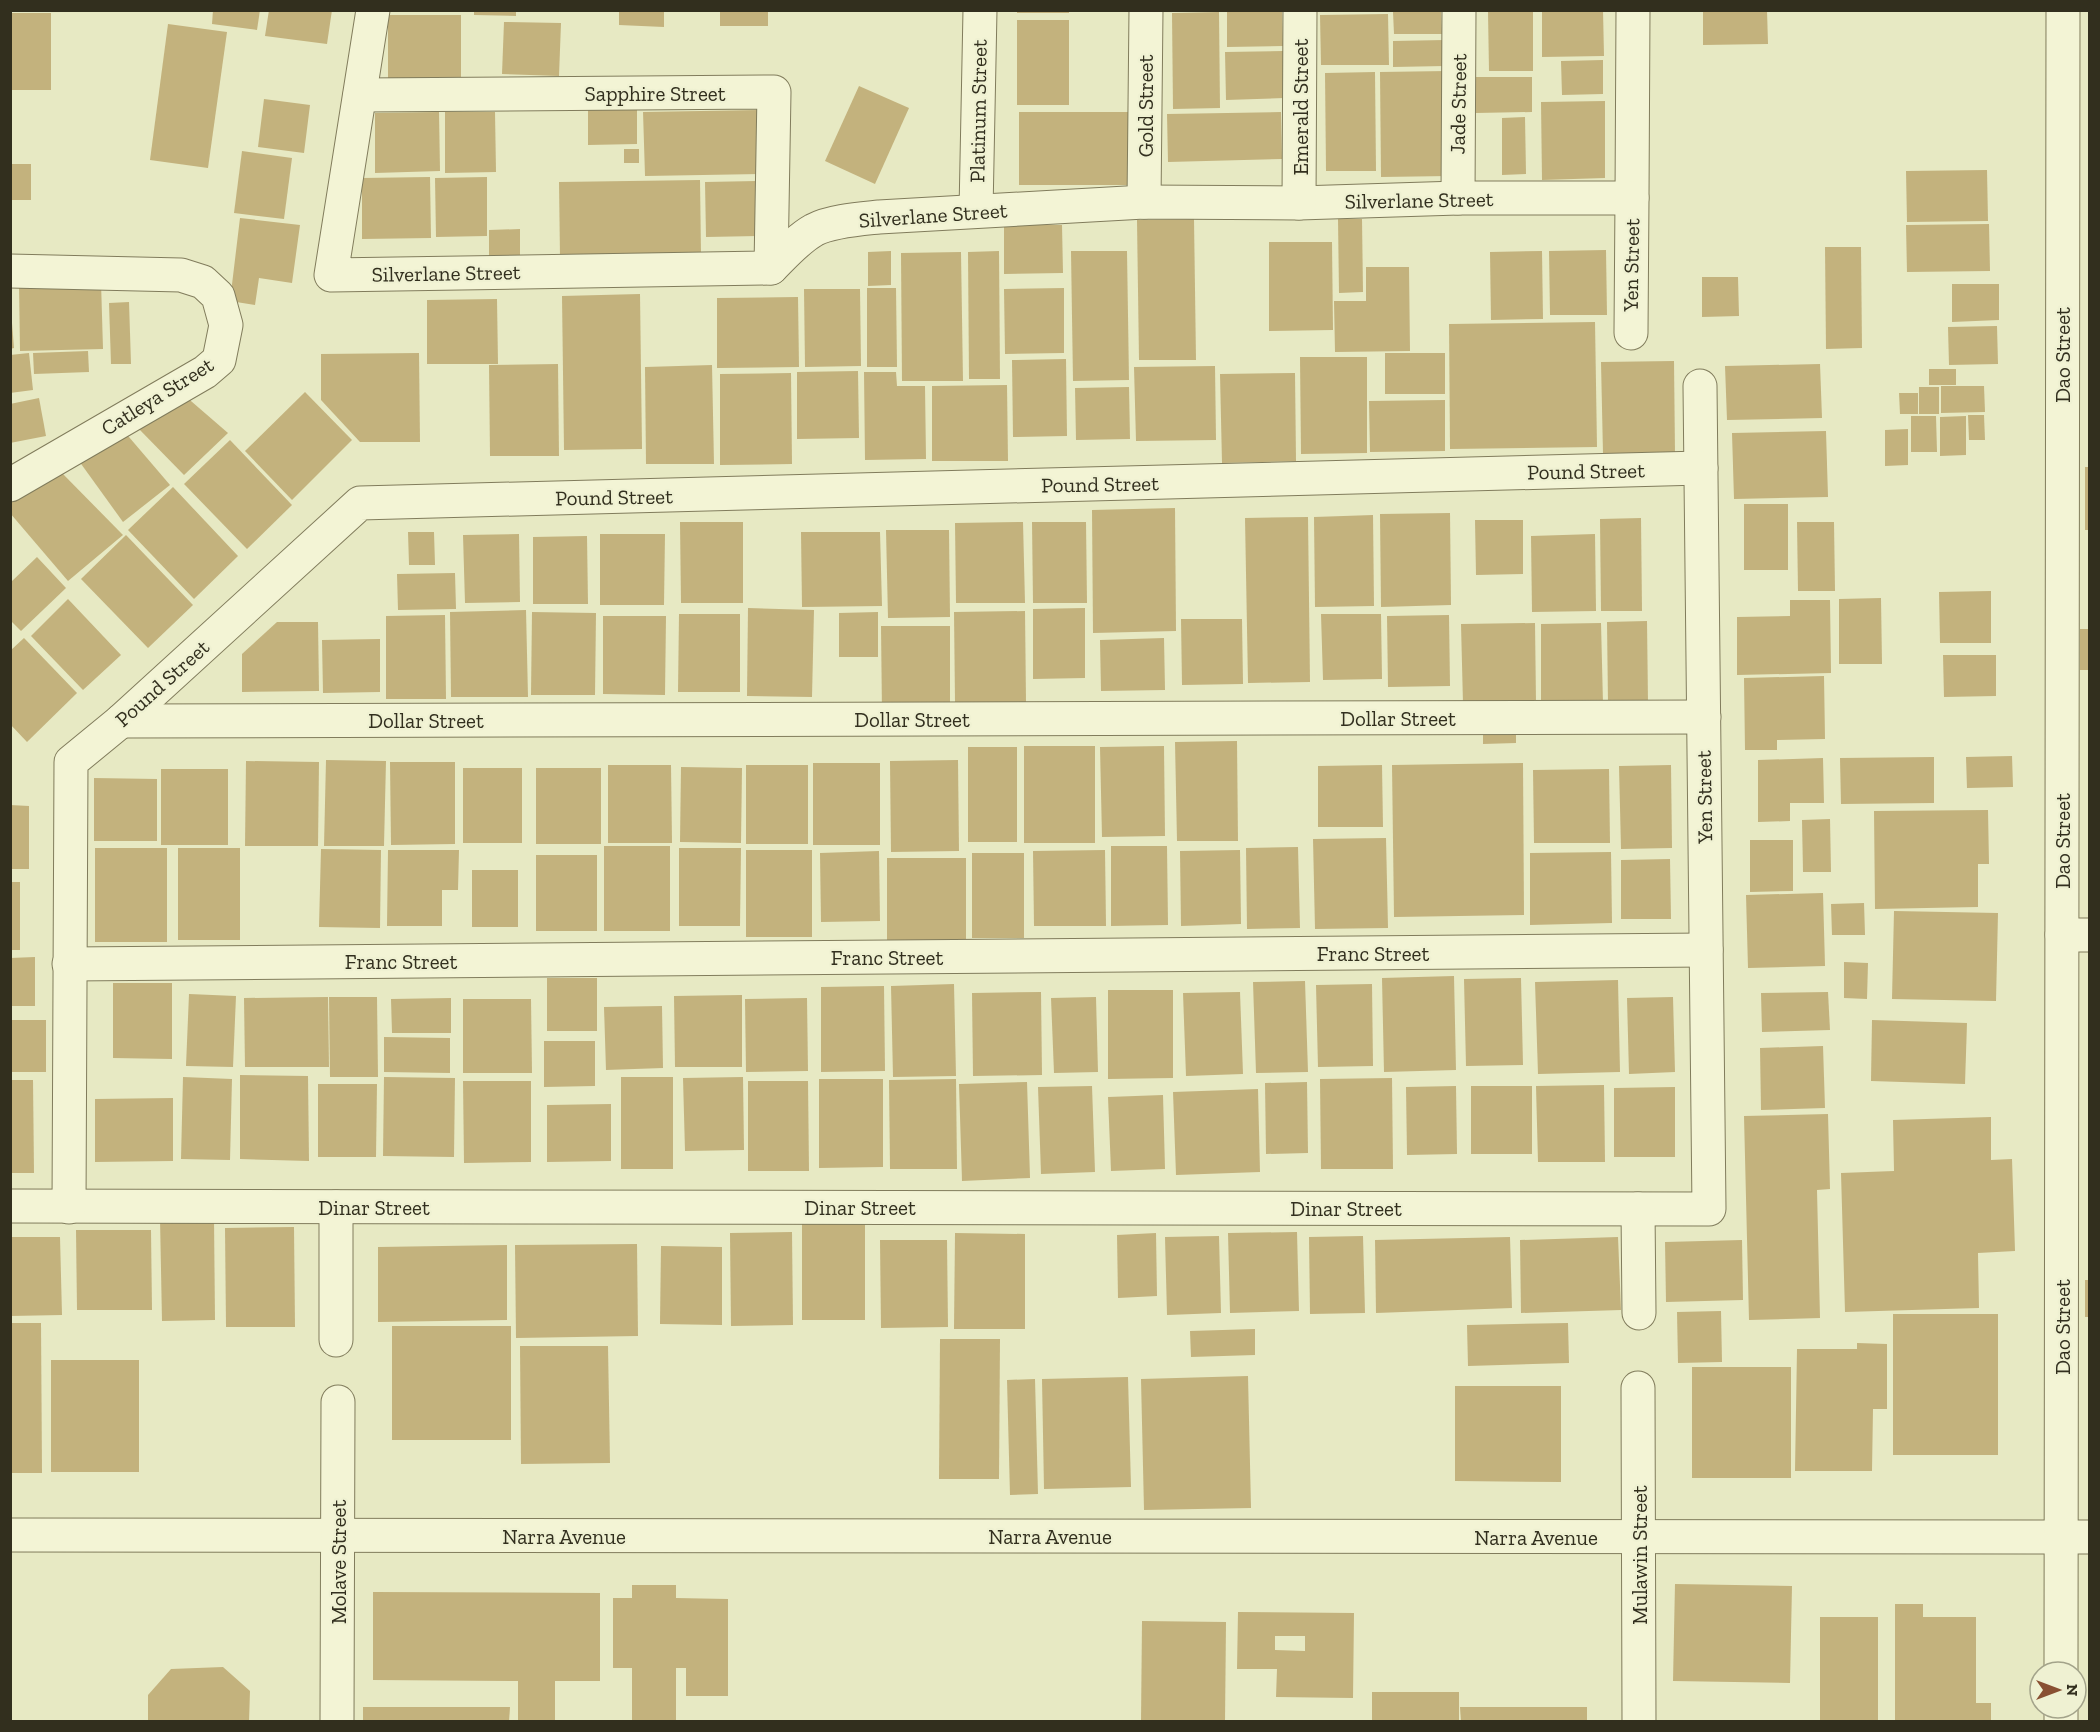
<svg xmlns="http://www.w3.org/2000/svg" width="2100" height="1732" viewBox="0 0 2100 1732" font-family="'Zilla Slab',serif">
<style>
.building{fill:#c3b27d;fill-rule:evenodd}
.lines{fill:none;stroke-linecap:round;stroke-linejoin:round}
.street-casing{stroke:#817c5c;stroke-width:35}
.street{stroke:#f3f4d5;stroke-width:33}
.labels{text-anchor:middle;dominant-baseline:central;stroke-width:4.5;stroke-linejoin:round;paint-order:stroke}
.street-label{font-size:21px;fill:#322f1e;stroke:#eff1d2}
</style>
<rect width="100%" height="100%" fill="#e7e9c3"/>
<!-- building -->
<g class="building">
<path d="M213 10H260L257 30 212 24Z"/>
<path d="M269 10H332L327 44 265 36Z"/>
<path d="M474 10H516V16L474 15Z"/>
<path d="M619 10H664V27L619 25Z"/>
<rect x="720" y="10" width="48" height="16"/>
<rect x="1017" y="10" width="52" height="3"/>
<path d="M1227 10H1282L1283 46 1227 47Z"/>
<path d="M1542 10H1603L1604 56 1542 57Z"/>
<path d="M1703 10H1767L1768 44 1703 45Z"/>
<path d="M1441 11 1442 34H1394L1393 12Z"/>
<path d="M1533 11V71H1489L1488 12Z"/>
<path d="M1219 12 1220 108 1173 109 1172 13Z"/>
<rect x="10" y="13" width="41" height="77"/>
<path d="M1388 14 1389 65H1321L1320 15Z"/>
<path d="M388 15H461V84L388 83Z"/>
<rect x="1017" y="20" width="52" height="85"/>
<path d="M504 22 561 23 559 76 502 74Z"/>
<path d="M168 24 227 32 208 168 150 160Z"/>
<path d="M1445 40V66L1393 67V41Z"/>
<path d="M1283 51 1284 98 1226 100 1225 52Z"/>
<path d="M1603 60V94L1562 95 1561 61Z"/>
<path d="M1447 71 1449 176 1381 177 1380 72Z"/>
<path d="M1375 72 1376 171H1326L1325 73Z"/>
<path d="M1476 77H1532V112L1476 113Z"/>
<path d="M859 86 909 108 875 184 825 161Z"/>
<path d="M264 99 310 105 304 153 258 147Z"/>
<path d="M1605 101V178L1542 180 1541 102Z"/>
<path d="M637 108V144L588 145V109Z"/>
<path d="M759 110 760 174 645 176 643 112Z"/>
<path d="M439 112 440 171 375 173V113Z"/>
<path d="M445 112H495L496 172 445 173Z"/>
<rect x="1019" y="112" width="110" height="73"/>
<path d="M1281 112 1282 159 1168 162 1167 114Z"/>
<path d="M1525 117 1526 174 1502 175V118Z"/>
<rect x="624" y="149" width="15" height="14"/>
<path d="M242 151 292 158 284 219 234 213Z"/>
<rect x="10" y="164" width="21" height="36"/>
<path d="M1987 170 1988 221 1907 222 1906 171Z"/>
<path d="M430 177 431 238 362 239V178Z"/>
<path d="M487 177V236L436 237 435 178Z"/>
<path d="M700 180 701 255 560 257 559 182Z"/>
<path d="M757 181 758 236 706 237 705 182Z"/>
<path d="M240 218 300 225 292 283 259 278 255 305 230 301Z"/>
<path d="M1194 219 1196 360H1139L1137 220Z"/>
<path d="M1338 219H1362L1363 292 1339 293Z"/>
<path d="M1989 224 1990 271 1907 272 1906 225Z"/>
<path d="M1004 225H1062L1063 273 1004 274Z"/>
<path d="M520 229V258H489V230Z"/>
<path d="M1269 242H1332L1333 330 1269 331Z"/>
<path d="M1825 247H1861L1862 348 1826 349Z"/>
<path d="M1606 250 1607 315H1550L1549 251Z"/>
<path d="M891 251V285L868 286V252Z"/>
<path d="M999 251 1000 379H969L968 252Z"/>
<path d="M1071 251H1127L1129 380 1073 381Z"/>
<path d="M1542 251 1543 319 1491 320 1490 252Z"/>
<path d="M961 252 963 381H902L901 253Z"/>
<path d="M1366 267H1409L1410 351 1335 352 1334 301H1366Z"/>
<path d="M1702 277H1738L1739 316 1702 317Z"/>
<path d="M101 282 103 349 20 351 19 284Z"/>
<path d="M1952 284H1999V320L1952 322Z"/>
<path d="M867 288H896L897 367H867Z"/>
<path d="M1064 288V353L1005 354 1004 289Z"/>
<path d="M804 289H860L861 366 805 367Z"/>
<path d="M640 294 642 449 564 450 562 296Z"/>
<path d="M798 297 799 367 717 368V298Z"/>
<path d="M497 299 498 364H427V300Z"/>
<path d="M129 302 131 364H111L109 303Z"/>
<path d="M1595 322 1597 447 1450 449 1449 324Z"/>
<path d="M10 323H12L14 348 10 349Z"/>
<path d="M1997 326 1998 364 1949 365 1948 327Z"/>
<path d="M88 351 89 372 34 374 33 353Z"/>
<path d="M29 353 33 390 10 393V355Z"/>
<path d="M419 353 420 442H360L321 400V354Z"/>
<rect x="1385" y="353" width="60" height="41"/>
<path d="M1300 357H1367V453L1301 454Z"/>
<path d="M1066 359 1067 436 1013 437 1012 360Z"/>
<path d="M1674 361 1675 454H1603L1601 362Z"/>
<path d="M558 364 559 456H490L489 365Z"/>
<path d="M1820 364 1822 418 1727 420 1725 366Z"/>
<path d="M712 365 714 464H646L645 367Z"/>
<path d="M1215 366 1216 440 1136 441 1134 367Z"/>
<rect x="1929" y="369" width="27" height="16"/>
<path d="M858 371 859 438 797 439V372Z"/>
<path d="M864 372H896L897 386H925L926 459 865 460Z"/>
<path d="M791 373 792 464 720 465V374Z"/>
<path d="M1295 373 1296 461 1222 463 1220 374Z"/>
<path d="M1007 385 1008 461H932V386Z"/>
<path d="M1941 386H1984L1985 412 1941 413Z"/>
<path d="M1129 387 1130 439 1076 440 1075 388Z"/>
<rect x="1919" y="387" width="20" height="27"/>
<path d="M305 392 352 440 292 500 245 451Z"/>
<path d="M1899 393H1918V414H1900Z"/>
<path d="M184 395 228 433 184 475 138 428Z"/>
<path d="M39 398 46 436 10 443V404Z"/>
<path d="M1445 400V451L1370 452 1369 401Z"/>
<path d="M1968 415H1984L1985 440H1969Z"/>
<path d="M1911 416H1936L1937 452H1911Z"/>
<path d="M1966 416V455L1940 456V417Z"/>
<path d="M1908 429V465L1885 466V430Z"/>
<path d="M123 430 170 485 123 522 79 461Z"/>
<path d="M1826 431 1828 497 1734 499 1732 433Z"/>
<path d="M230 440 292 505 247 549 184 484Z"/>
<rect x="2085" y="467" width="5" height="63"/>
<path d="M59 470 123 535 68 581 10 513V494Z"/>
<path d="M173 487 238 556 194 599 128 530Z"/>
<rect x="1744" y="504" width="44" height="66"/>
<path d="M1175 508 1176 631 1093 633 1092 510Z"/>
<path d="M1450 513 1451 605 1381 607 1380 514Z"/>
<path d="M1373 515 1374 606 1315 607 1314 517Z"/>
<path d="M1308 517 1310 682 1248 683 1245 518Z"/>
<path d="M1641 518 1642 611H1601L1600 519Z"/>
<path d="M1475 520H1523V574L1476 575Z"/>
<path d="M680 522H743V603H681Z"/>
<path d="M1023 522 1025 603H956L955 523Z"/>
<path d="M1032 522H1086L1087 603H1033Z"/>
<path d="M1797 522H1834L1835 591H1798Z"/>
<path d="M886 530H949L950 617 888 618Z"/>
<path d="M408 532H434L435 565H409Z"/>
<path d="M801 532H880L882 606 802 607Z"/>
<path d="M519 534 520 602 465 603 463 535Z"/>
<path d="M600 534H665L664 605H600Z"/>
<path d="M1595 534 1596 611 1532 612 1531 536Z"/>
<path d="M126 535 193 605 148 648 81 579Z"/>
<path d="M587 536 588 604H533V537Z"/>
<path d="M37 557 66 588 21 631 10 620V583Z"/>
<path d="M455 573 456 609 398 610 397 574Z"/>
<path d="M1991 591V643H1940L1939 592Z"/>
<path d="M1881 598 1882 664H1839V599Z"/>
<path d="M68 599 121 655 83 690 31 636Z"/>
<path d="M1790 600H1830L1831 673 1737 675V617L1790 616Z"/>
<path d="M748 608 814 610 812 697 747 696Z"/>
<path d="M1085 608V678L1033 679V609Z"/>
<path d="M526 610 528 697H451L450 612Z"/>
<path d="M1025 611 1026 702H955L954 612Z"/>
<path d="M532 612 596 613 595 695H531Z"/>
<path d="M878 612V657H839V613Z"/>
<path d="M679 614H740V692H678Z"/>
<path d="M1321 614H1381L1382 679 1323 680Z"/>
<path d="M445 615 446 699H386V616Z"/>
<path d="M1449 615 1450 686 1388 687 1387 616Z"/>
<path d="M603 616H666L665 695 603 694Z"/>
<path d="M1181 619H1242L1243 684 1182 685Z"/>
<path d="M1647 621 1648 703 1608 704 1607 622Z"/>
<path d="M277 622H318L319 691 242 692V654Z"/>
<path d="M1535 623 1536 703 1463 704 1461 624Z"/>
<path d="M1601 623 1603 704H1541V624Z"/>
<path d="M881 626H950V713L882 714Z"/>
<rect x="2080" y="629" width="10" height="41"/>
<path d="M24 638 77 693 27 742 10 724V651Z"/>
<path d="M1164 638 1165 690 1101 691 1100 640Z"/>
<path d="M380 639V692L323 693 322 640Z"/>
<path d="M1943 655H1996V696L1944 697Z"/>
<path d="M1824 676 1825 739 1777 740V750H1745L1744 678Z"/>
<path d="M1483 727H1516V743L1483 744Z"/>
<path d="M1237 741 1238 841H1177L1175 742Z"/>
<rect x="1024" y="746" width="71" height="97"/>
<path d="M1164 746 1165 836 1102 837 1100 747Z"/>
<rect x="968" y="747" width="49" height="95"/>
<path d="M2012 756 2013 787 1967 788 1966 757Z"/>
<path d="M1934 757V803L1841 804 1840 758Z"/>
<path d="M1823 758 1824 803H1790V821L1758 822V760Z"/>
<path d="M326 760 386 761 384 846H324Z"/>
<path d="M958 760 959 851 891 852 890 761Z"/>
<path d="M246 761 319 762 318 846H245Z"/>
<path d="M390 762H455V844L391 845Z"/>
<rect x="813" y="763" width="67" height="82"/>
<path d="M1523 763 1524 915 1394 917 1392 765Z"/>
<path d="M608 765H671L672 843H608Z"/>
<rect x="746" y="765" width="62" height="79"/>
<path d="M1382 765 1383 827H1318V766Z"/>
<path d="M1671 765 1672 848 1621 849 1619 766Z"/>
<path d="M681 767 742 768 741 843 680 842Z"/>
<rect x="463" y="768" width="59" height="75"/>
<rect x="536" y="768" width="65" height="76"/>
<rect x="161" y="769" width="67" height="76"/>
<path d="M1609 769 1610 843H1534L1533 770Z"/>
<path d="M94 778 157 779V841H94Z"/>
<path d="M10 805 29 806V869H10Z"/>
<path d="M1988 810 1989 864H1978V907L1875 909 1874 811Z"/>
<path d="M1830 819 1831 872H1803L1802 820Z"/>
<path d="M1386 838 1388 928 1315 929 1313 839Z"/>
<path d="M1750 840H1793V891L1750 892Z"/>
<rect x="604" y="846" width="66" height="85"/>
<path d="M1111 846H1167L1168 925 1111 926Z"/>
<path d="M1298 847 1300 928 1247 929 1246 848Z"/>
<rect x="95" y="848" width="72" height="94"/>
<rect x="178" y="848" width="62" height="92"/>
<path d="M679 848H741L740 926H679Z"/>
<path d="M321 849 381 850 380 928 319 927Z"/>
<path d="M388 850H459L458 890H442V926H387Z"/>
<rect x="746" y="850" width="66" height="87"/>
<path d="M1105 850 1106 926H1034L1033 851Z"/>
<path d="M1240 850 1241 924 1181 926 1180 851Z"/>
<path d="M879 851 880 921 821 922 820 853Z"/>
<path d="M1611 852 1612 923 1530 925V853Z"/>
<rect x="972" y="853" width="52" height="85"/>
<rect x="536" y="855" width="61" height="76"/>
<rect x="887" y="858" width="79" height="82"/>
<path d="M1670 859 1671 919H1621V860Z"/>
<rect x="472" y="870" width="46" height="57"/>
<rect x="10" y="882" width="10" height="68"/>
<path d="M1823 893 1825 966 1748 968 1746 895Z"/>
<path d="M1864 903 1865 935H1832L1831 904Z"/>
<path d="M1894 911 1998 913 1996 1001 1892 999Z"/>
<path d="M35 957V1006H10V958Z"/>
<path d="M1844 962 1868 963 1867 999 1844 998Z"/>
<path d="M1454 976 1456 1070 1384 1072 1382 978Z"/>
<rect x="547" y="978" width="50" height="53"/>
<path d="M1521 978 1523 1065 1466 1066 1464 979Z"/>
<path d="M1618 980 1620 1072 1538 1074 1535 982Z"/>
<path d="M1305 981 1308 1072 1256 1073 1253 982Z"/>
<path d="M113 983H172V1059L113 1058Z"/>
<path d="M954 984 956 1076 893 1077 891 986Z"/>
<path d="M1372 984 1373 1066 1318 1067 1316 985Z"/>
<path d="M884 986 885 1071 821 1072V987Z"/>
<path d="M1108 990H1173V1078L1108 1079Z"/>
<path d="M1041 992 1042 1075 973 1076 972 993Z"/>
<path d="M1240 992 1243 1074 1186 1076 1183 993Z"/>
<path d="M1828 992 1830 1030 1762 1032 1761 993Z"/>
<path d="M189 994 236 996 233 1067 186 1066Z"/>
<path d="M742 995V1067H675L674 996Z"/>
<path d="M328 997 329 1067H245L244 998Z"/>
<path d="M329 997H377L378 1077H330Z"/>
<path d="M1096 997 1098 1072 1054 1073 1051 998Z"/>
<path d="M1673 997 1675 1072 1629 1074 1627 998Z"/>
<path d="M451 998V1033H392L391 999Z"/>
<path d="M807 998 808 1071 746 1072 745 999Z"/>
<path d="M463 999H531L532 1073H463Z"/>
<path d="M662 1006 663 1068 606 1070 604 1007Z"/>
<rect x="10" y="1020" width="36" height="52"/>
<path d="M1872 1020 1967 1023 1965 1084 1871 1081Z"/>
<path d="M384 1037 450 1038V1073L384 1072Z"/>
<path d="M544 1041H595V1086L544 1087Z"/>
<path d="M1823 1046 1825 1108 1761 1110 1760 1048Z"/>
<path d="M240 1075 308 1076 309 1161 240 1159Z"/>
<path d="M183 1077 232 1079 230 1160 181 1159Z"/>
<path d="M384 1077 455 1078 454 1157 383 1156Z"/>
<rect x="621" y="1077" width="52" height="92"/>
<path d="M743 1077 744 1150 685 1151 683 1078Z"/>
<path d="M1392 1078 1393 1169H1321L1320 1079Z"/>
<path d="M819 1079H883V1167L819 1168Z"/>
<path d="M956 1079 957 1169H890L889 1080Z"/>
<path d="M10 1080H33L34 1173H10Z"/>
<path d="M463 1081H531V1162L464 1163Z"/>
<path d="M748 1081H808L809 1171H748Z"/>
<path d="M1027 1082 1030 1178 962 1181 959 1084Z"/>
<path d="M1307 1082 1308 1153 1266 1154 1265 1083Z"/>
<path d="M318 1084H377L376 1157H318Z"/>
<path d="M1604 1085 1605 1162H1538L1536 1086Z"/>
<path d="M1092 1086 1095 1172 1041 1174 1038 1087Z"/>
<path d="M1456 1086 1457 1154 1407 1155 1406 1087Z"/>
<rect x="1471" y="1086" width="61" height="68"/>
<path d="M1675 1087V1157H1614V1088Z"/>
<path d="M1258 1089 1260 1172 1176 1175 1173 1092Z"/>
<path d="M1163 1095 1165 1169 1111 1171 1108 1097Z"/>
<path d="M173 1098V1161L95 1162V1099Z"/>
<path d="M611 1104V1161L547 1162V1105Z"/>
<path d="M1828 1114 1830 1189 1817 1190 1820 1318 1749 1320 1744 1116Z"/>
<path d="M1991 1117V1160L2012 1159 2015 1251 1978 1253 1979 1308 1845 1312 1841 1173 1894 1171 1893 1120Z"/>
<path d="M160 1218H214L215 1320 162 1321Z"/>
<rect x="802" y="1224" width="63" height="96"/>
<path d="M294 1227 295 1327H226L225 1228Z"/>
<path d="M76 1230H151L152 1310H77Z"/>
<path d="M792 1232 793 1325 731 1326 730 1233Z"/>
<path d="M1297 1232 1299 1311 1230 1313 1228 1233Z"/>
<path d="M955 1233 1025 1234V1329H954Z"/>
<path d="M1156 1233 1157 1296 1118 1298 1117 1235Z"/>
<path d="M1219 1236 1221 1313 1167 1315 1165 1237Z"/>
<path d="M1363 1236 1365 1313 1310 1314 1309 1237Z"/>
<path d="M10 1237H60L62 1315 10 1316Z"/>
<path d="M1510 1237 1512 1308 1376 1313 1375 1240Z"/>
<path d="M1618 1237 1621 1310 1521 1313 1520 1240Z"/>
<path d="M880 1240H947L948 1327 881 1328Z"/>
<path d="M1742 1240 1743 1300 1666 1302 1665 1242Z"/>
<path d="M637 1244 638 1336 516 1338 515 1245Z"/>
<path d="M507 1245V1320L378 1322V1247Z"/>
<path d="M661 1246 722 1247V1325L660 1324Z"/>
<rect x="2085" y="1280" width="5" height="37"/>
<path d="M1721 1311 1722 1362 1678 1363 1677 1312Z"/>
<rect x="1893" y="1314" width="105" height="141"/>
<path d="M10 1323H41L42 1473H10Z"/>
<path d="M1568 1323 1569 1363 1468 1366 1467 1325Z"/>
<rect x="392" y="1326" width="119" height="114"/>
<path d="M1255 1329V1355L1191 1357 1190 1331Z"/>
<path d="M940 1339H1000L999 1479H939Z"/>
<path d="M1857 1343 1887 1344V1409H1873L1872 1471H1795L1797 1349H1857Z"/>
<path d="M520 1346H608L610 1463 521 1464Z"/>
<rect x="51" y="1360" width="88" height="112"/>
<rect x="1692" y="1367" width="99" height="111"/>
<path d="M1248 1376 1251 1508 1144 1510 1141 1379Z"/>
<path d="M1128 1377 1131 1487 1044 1489 1042 1379Z"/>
<path d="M1035 1379 1038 1494 1010 1495 1007 1380Z"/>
<path d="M1455 1386H1561V1482L1455 1481Z"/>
<path d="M1675 1584 1792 1586 1790 1683 1673 1681Z"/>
<path d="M632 1585H676V1598L728 1599V1696H686V1668H676V1722H632V1668H613V1598H632Z"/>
<path d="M373 1592 600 1593V1681H555V1722H518V1681L373 1680Z"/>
<path d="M1895 1604H1923V1617H1976V1703H1991V1722H1895Z"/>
<path d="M1238 1612 1354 1613 1353 1698 1276 1697 1277 1669H1237ZM1275 1636H1305V1651L1275 1650Z"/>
<rect x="1820" y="1617" width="58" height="105"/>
<path d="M1142 1621 1226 1622 1225 1722H1141Z"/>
<path d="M223 1667 250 1691 249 1722H148V1695L171 1669Z"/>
<rect x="1372" y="1692" width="87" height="30"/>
<path d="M363 1707H510L509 1722H363Z"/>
<path d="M1460 1707H1587V1722H1461Z"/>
</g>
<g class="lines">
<!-- street casing -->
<g class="street-casing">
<g id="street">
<path d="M373 10 331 275 771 268C784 255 798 239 814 230 831 221 860 219 879 217L1144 202 1299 203 1458 198H1632L1633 10"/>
<path d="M360 95 774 92 771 268"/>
<path d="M1458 198 1459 10"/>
<path d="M1144 202 1146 10"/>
<path d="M1299 203 1300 10"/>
<path d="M976 211 980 10"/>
<path d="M10 271 181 275 203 282 218 296 226 325 219 360 205 372 10 485"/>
<path d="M1631 333 1632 198"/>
<path d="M121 721 1704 717"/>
<path d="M2062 935H2090"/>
<path d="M69 964 1706 950"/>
<path d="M10 1206 1709 1209 1700 386"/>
<path d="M69 1207 71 762 121 721 360 503 1701 468"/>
<path d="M1638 1209 1639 1313"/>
<path d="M336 1340V1207"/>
<path d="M1638 1388 1639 1722"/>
<path d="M10 1535 2090 1537"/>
<path d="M2061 1672 2063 10"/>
<path d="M337 1722 338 1402"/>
<path d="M2061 1722V1708"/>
</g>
</g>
<!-- street -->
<use href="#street" class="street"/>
</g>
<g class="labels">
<!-- street labels -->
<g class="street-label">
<text x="655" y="93">Sapphire Street</text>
<text transform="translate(1458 104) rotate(-89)">Jade Street</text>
<text transform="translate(1145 106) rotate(-90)">Gold Street</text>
<text transform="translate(1300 107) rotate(-90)">Emerald Street</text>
<text transform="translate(978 111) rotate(-89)">Platinum Street</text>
<text transform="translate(1419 200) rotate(-1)">Silverlane Street</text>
<text transform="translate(933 215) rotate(-4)">Silverlane Street</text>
<text transform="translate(1631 265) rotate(-89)">Yen Street</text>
<text transform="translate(446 273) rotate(-1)">Silverlane Street</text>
<text transform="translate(2062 355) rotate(-90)">Dao Street</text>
<text transform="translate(157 396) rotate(-32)">Catleya Street</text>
<text transform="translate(1586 471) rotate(-1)">Pound Street</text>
<text transform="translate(1100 484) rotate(-1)">Pound Street</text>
<text transform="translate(614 497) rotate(-1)">Pound Street</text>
<text transform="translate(162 683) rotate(-42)">Pound Street</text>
<text x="1398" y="718">Dollar Street</text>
<text x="912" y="719">Dollar Street</text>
<text x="426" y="720">Dollar Street</text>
<text transform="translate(1704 797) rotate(-91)">Yen Street</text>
<text transform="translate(2062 841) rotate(-90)">Dao Street</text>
<text x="1373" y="953">Franc Street</text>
<text x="887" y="957">Franc Street</text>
<text x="401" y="961">Franc Street</text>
<text x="374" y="1207">Dinar Street</text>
<text x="860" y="1207">Dinar Street</text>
<text x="1346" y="1208">Dinar Street</text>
<text transform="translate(2062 1327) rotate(-90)">Dao Street</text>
<text x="564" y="1536">Narra Avenue</text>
<text x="1050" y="1536">Narra Avenue</text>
<text x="1536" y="1537">Narra Avenue</text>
<text transform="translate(1639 1555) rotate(-90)">Mulawin Street</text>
<text transform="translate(338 1562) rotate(-90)">Molave Street</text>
</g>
</g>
<!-- border -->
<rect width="2100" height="1732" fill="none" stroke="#322f1e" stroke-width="24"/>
<!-- north arrow -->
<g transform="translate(2058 1690) rotate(90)"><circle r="28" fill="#eff1d2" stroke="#a3a38a" stroke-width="1.5"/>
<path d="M0-4.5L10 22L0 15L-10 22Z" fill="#895032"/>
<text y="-9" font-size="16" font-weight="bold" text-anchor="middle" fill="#322f1e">N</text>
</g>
</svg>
